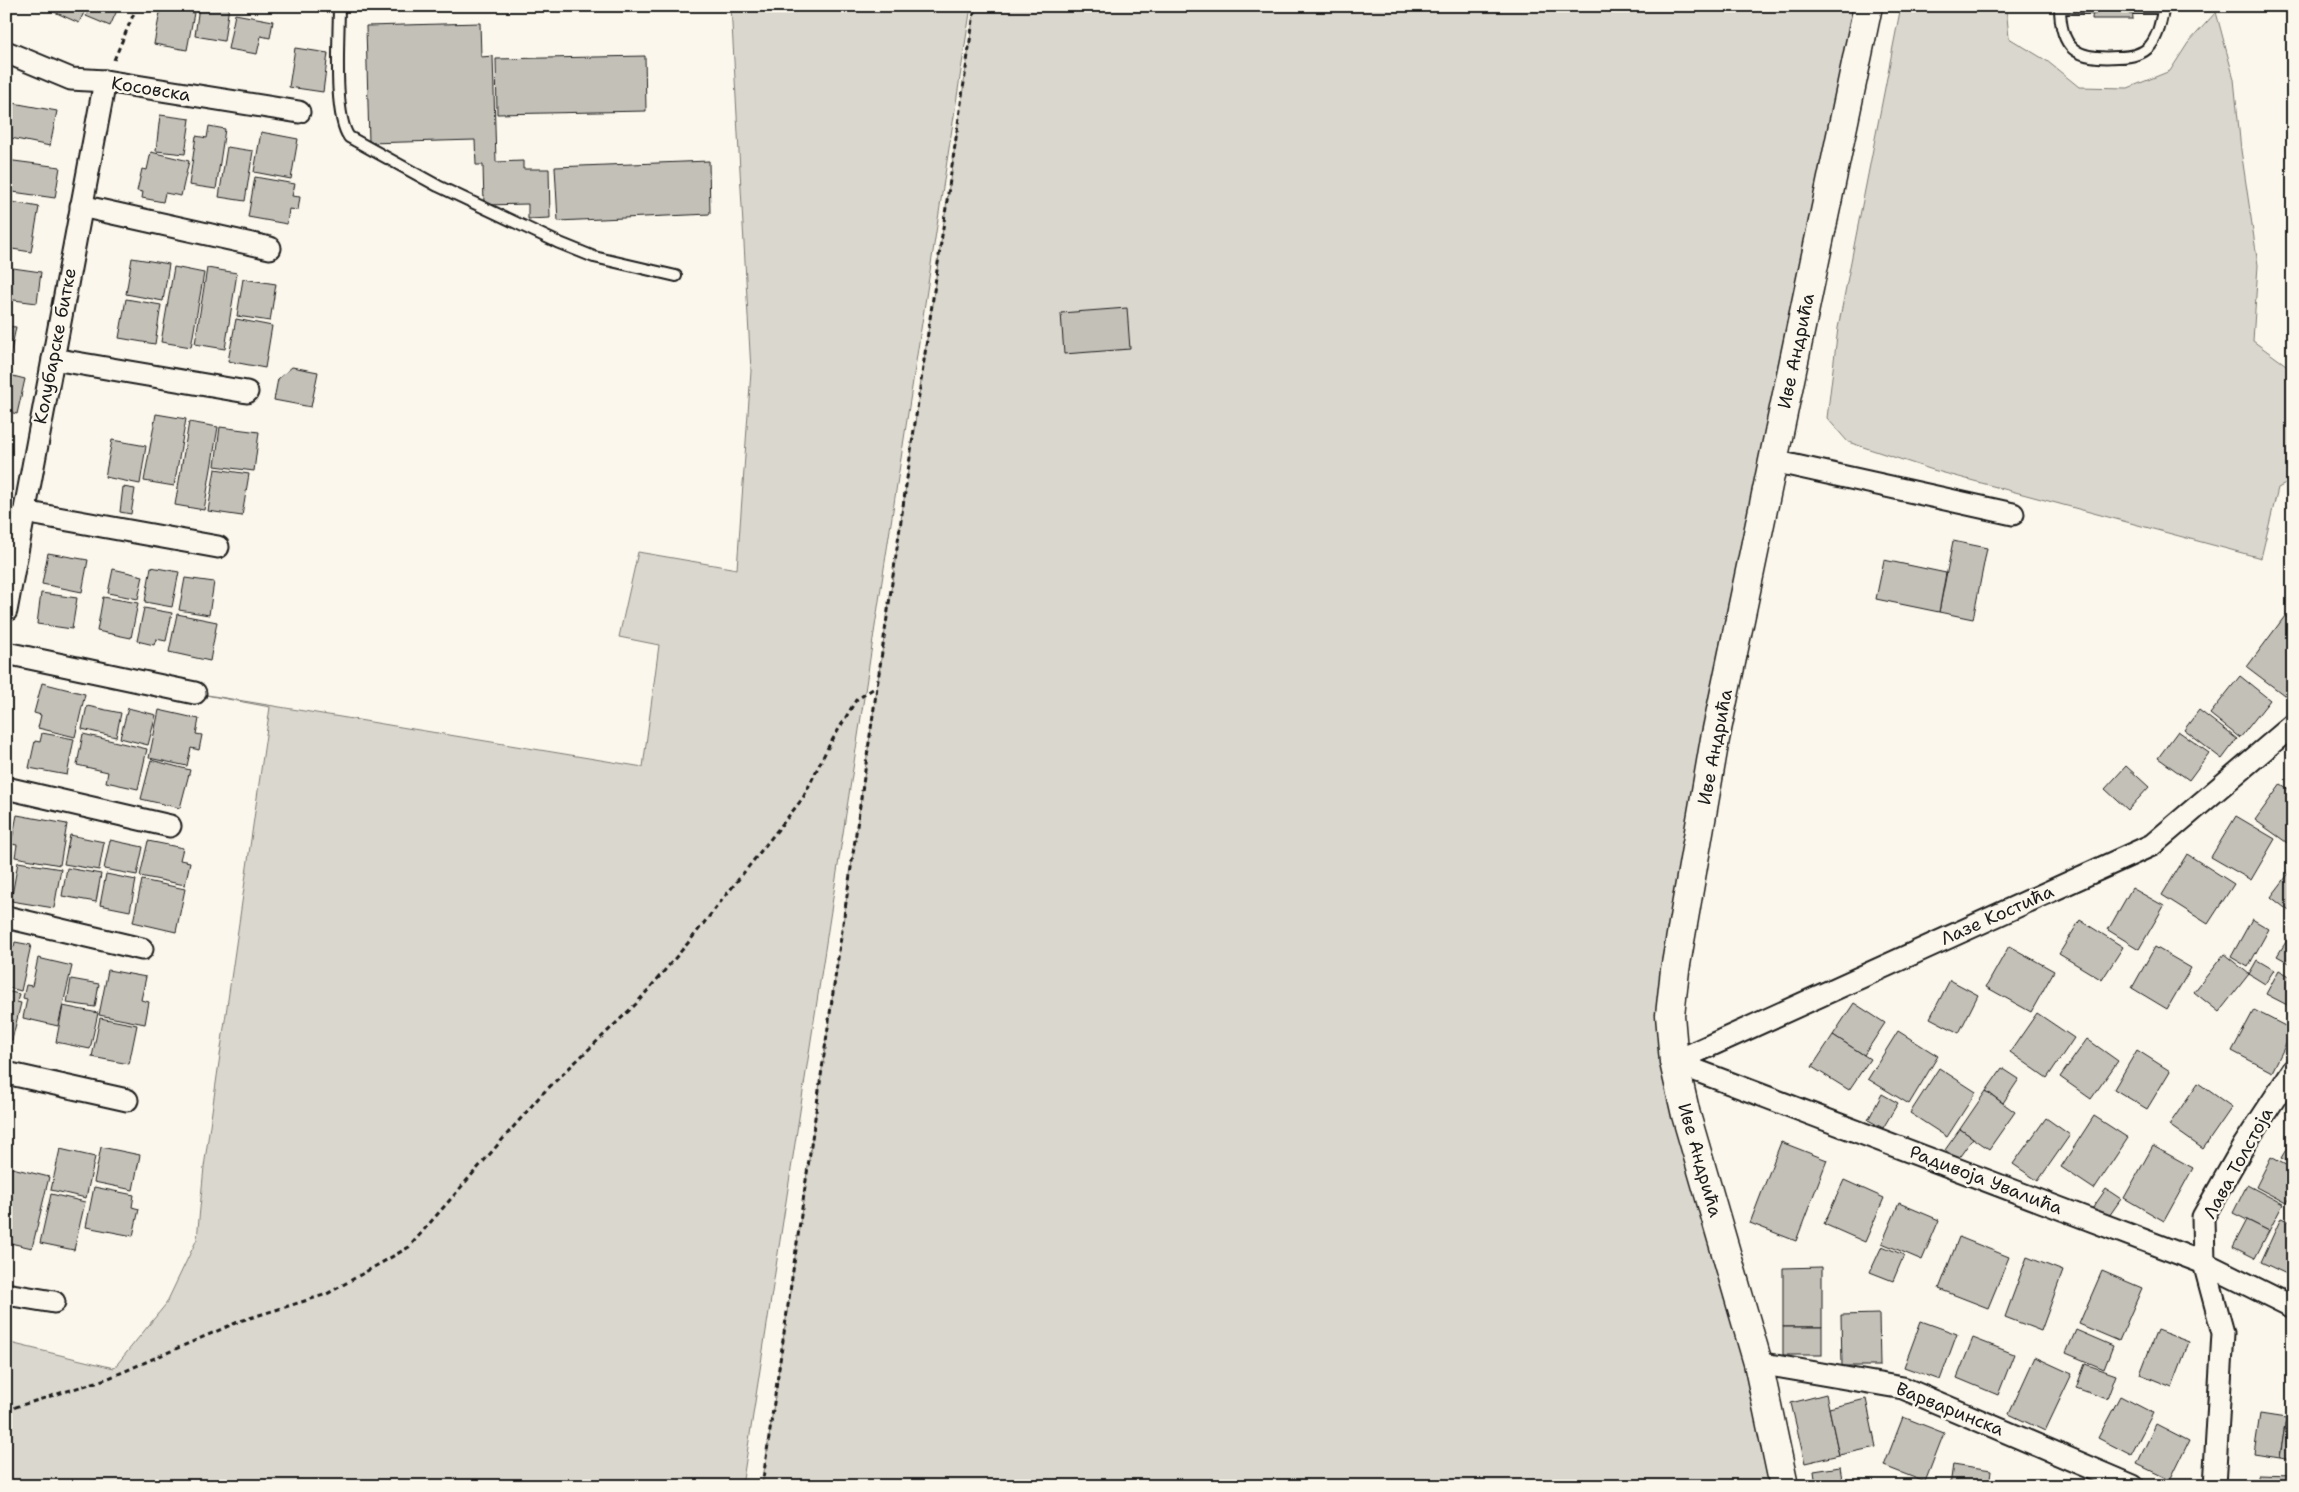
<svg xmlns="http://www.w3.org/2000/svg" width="2299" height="1492" viewBox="0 0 2299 1492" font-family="'Shantell Sans',sans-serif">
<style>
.green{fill:#dad7ce;stroke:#7b7a75}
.building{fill:#c3c0b8;stroke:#1c1c1c}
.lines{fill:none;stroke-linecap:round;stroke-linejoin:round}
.lane-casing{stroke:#1c1c1c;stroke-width:14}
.street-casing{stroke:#1c1c1c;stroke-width:25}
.secondary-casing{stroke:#1c1c1c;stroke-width:31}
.path{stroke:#1c1c1c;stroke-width:3;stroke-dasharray:5 4;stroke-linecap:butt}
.lane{stroke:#fbf7ec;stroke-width:10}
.street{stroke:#fbf7ec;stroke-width:21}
.secondary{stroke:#fbf7ec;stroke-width:28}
.labels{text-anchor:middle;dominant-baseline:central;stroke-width:5;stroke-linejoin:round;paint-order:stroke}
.street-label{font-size:18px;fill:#1c1c1c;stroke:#fbf7ec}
</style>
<rect width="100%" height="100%" fill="#fbf7ec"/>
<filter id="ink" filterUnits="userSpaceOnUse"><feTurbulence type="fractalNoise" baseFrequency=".02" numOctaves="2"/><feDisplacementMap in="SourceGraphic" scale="10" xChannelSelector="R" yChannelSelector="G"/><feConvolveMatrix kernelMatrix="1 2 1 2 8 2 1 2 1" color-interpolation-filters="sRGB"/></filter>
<g filter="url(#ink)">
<!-- green -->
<g class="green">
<path d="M731 6H971L742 1486H6V1342L114 1368 166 1304 197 1239 204 1167 270 707 195 693 643 767 659 645 619 637 638 552 737 569 751 371Z"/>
<path d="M975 6H1868L1670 1015 1784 1486H762Z"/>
<path d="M1901 6H2006L2009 38 2047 61 2079 87 2128 88 2170 71 2188 43 2216 12 2234 79 2241 150 2258 265 2253 341 2293 370V480L2278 488 2261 558 1933 470 1848 442 1827 418 1838 328Z"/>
</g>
<!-- building -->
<g class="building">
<path d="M52 6H87L79 23 50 10Z"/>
<path d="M90 6H119L110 26 86 16Z"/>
<path d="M199 6H229L224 41 195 36Z"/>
<path d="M2093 6H2132L2133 19H2092Z"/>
<path d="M161 7 194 13 187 50 154 44Z"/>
<path d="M235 14 273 21 270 38 261 36 257 54 228 49Z"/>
<path d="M480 23 481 57 493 56 496 162 523 161V169H549L550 218 528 219V204L484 205 483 165H476L475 140 369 143 366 26Z"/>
<path d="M295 48 328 53 323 92 289 87Z"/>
<path d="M645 56 646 111 497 114 496 59Z"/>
<path d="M13 103 57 111 50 146 6 137V110L12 111Z"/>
<path d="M160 115 190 119 185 154 156 151Z"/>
<path d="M209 126 225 129 216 189 189 185 196 136 207 138Z"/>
<path d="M261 132 298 139 291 179 254 172Z"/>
<path d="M227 147 253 151 245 201 219 197Z"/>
<path d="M151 152 189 161 181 196 165 193 163 202 142 198 143 192 137 191 142 169 147 170Z"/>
<path d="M6 160 60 167 55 198 6 191Z"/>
<path d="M709 161 710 214 558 221 555 167Z"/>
<path d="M255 177 295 184 292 196 300 197 298 210 289 209 287 224 248 217Z"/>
<path d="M6 201 39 207 31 252 6 248Z"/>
<path d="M132 258 169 264 163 301 126 294Z"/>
<path d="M6 267 41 272 37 303 6 299Z"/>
<path d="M174 267 204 273 191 347 161 342Z"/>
<path d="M207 268 237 273 225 349 195 344Z"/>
<path d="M243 279 276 284 270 321 237 316Z"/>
<path d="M126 299 161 305 155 344 119 338Z"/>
<path d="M1127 308 1130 349 1064 354 1061 313Z"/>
<path d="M236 319 272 326 265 368 228 361Z"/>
<path d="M6 326 16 327 10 356 6 355Z"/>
<path d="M292 367 318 372 311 407 274 400 278 379Z"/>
<path d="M6 369 10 370 9 375 25 379 17 414 6 411Z"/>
<path d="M156 414 186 419 174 486 144 481Z"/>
<path d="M189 422 218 427 204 510 175 505Z"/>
<path d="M220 427 259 432 254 471 215 466Z"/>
<path d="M112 440 146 446 140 484 105 477Z"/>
<path d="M215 469 249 474 242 516 208 511Z"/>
<path d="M123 487 135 489 131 514 120 512Z"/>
<path d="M1953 541 1987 548 1973 619 1939 612Z"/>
<path d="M48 553 88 560 82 592 42 584Z"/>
<path d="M1884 560 1946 573 1939 612 1876 599Z"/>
<path d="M151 567 179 572 172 607 145 602Z"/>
<path d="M113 569 143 576 138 599 108 593Z"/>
<path d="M185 578 214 582 209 615 179 610Z"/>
<path d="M41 593 77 598 72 629 37 624Z"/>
<path d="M103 597 138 603 131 638 97 631Z"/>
<path d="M144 608 172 613 166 641 156 639 154 645 137 641Z"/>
<path d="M177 614 217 622 210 661 169 652Z"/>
<path d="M2285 616 2293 622 2292 701 2247 667Z"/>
<path d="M2240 676 2270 700 2240 738 2210 714Z"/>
<path d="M42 683 85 694 75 737 38 728 41 715 34 713Z"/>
<path d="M87 706 121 713 116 737 82 729Z"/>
<path d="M128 708 156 715 148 745 120 738Z"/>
<path d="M159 710 199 719 196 734 202 735 199 750 191 748 187 766 149 758Z"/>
<path d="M2199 710 2237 739 2222 759 2184 730Z"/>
<path d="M2178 731 2209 753 2189 780 2158 758Z"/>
<path d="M42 733 74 739 67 775 29 768 35 741 40 742Z"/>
<path d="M83 734 147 749 138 789 106 782 108 772 77 765Z"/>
<path d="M151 760 190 770 180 808 141 799Z"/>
<path d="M2126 766 2149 787 2128 810 2105 789Z"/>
<path d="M2281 784 2293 792V847L2255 820Z"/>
<path d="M17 815 67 824 60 865 15 857 17 845 11 844Z"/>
<path d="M2236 816 2275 839 2251 880 2211 857Z"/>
<path d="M70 835 104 842 99 870 64 864Z"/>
<path d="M110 840 143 847 137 875 104 869Z"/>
<path d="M148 841 183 848 180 860 190 862 185 885 140 876Z"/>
<path d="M2187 854 2234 884 2208 924 2162 895Z"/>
<path d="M18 862 61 869 54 908 11 901Z"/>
<path d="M67 868 101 874 96 902 62 896Z"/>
<path d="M2293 868V905L2289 911 2271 897Z"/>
<path d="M106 874 136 880 130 911 100 905Z"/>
<path d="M142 880 185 889 176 932 133 922Z"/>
<path d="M2132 888 2164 906 2139 949 2108 930Z"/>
<path d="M2252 919 2269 929 2248 967 2231 957Z"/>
<path d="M2080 920 2123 947 2102 980 2059 954Z"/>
<path d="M2293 931V965L2277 956Z"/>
<path d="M6 940H9L8 946 14 947 15 942 31 945 21 991 6 987Z"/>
<path d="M2009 946 2054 971 2031 1012 1986 987Z"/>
<path d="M2155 947 2191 968 2167 1009 2132 988Z"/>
<path d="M2224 954 2249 974 2219 1012 2194 992Z"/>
<path d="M38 958 72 966 58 1026 23 1018 27 999 23 998 26 985 32 986Z"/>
<path d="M2257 960 2274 970 2265 984 2249 974Z"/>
<path d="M108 970 146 977 141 1000 149 1002 145 1024 99 1015Z"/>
<path d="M2279 970 2293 978V1008L2266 994Z"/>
<path d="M71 979 99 984 95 1007 67 1003Z"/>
<path d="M1950 980 1978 995 1959 1033 1930 1018Z"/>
<path d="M6 991 19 994 17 1002 21 1003 12 1040 6 1038Z"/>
<path d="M1854 1003 1885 1023 1864 1055 1833 1035Z"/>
<path d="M63 1006 98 1013 90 1049 56 1042Z"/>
<path d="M2254 1010 2293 1030 2272 1072 2232 1051Z"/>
<path d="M2037 1013 2074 1038 2047 1078 2010 1052Z"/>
<path d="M100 1018 137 1025 129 1064 92 1057Z"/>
<path d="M1898 1031 1938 1056 1909 1104 1868 1079Z"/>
<path d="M1833 1035 1870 1059 1849 1090 1812 1067Z"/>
<path d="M2087 1039 2118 1061 2091 1099 2060 1077Z"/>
<path d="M2137 1050 2170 1071 2147 1109 2114 1089Z"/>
<path d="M1939 1068 1976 1092 1947 1137 1910 1113Z"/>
<path d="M2002 1068 2019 1079 2003 1103 1986 1091Z"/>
<path d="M2198 1083 2232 1107 2203 1149 2169 1125Z"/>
<path d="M1986 1091 2015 1112 1989 1149 1960 1129Z"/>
<path d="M1882 1094 1898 1103 1883 1128 1868 1120Z"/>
<path d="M2094 1116 2128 1138 2094 1189 2061 1167Z"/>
<path d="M2046 1118 2070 1135 2038 1181 2013 1164Z"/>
<path d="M1960 1129 1973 1138 1958 1159 1945 1150Z"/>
<path d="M2293 1138V1164L2281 1158Z"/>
<path d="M1781 1142 1827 1160 1796 1241 1750 1223Z"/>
<path d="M2153 1146 2193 1168 2164 1221 2124 1198Z"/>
<path d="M101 1147 140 1155 133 1190 94 1182Z"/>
<path d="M60 1149 95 1157 86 1198 51 1190Z"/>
<path d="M2271 1157 2293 1169V1191L2286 1203 2256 1187Z"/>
<path d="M8 1167 49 1177 32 1248 6 1242Z"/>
<path d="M1844 1180 1884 1198 1865 1242 1824 1224Z"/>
<path d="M2247 1185 2283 1204 2269 1231 2233 1213Z"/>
<path d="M94 1187 134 1195 132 1207 139 1209 133 1236 86 1227Z"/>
<path d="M2106 1189 2121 1199 2107 1219 2092 1209Z"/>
<path d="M51 1194 85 1202 74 1250 40 1243Z"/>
<path d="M1899 1203 1939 1220 1922 1260 1882 1243Z"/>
<path d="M2281 1218 2293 1223V1277L2261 1262Z"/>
<path d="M2247 1220 2269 1231 2255 1258 2233 1247Z"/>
<path d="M1959 1237 2009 1257 1988 1308 1939 1289Z"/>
<path d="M1882 1246 1904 1255 1893 1281 1870 1272Z"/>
<path d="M2027 1257 2063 1271 2041 1331 2005 1317Z"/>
<path d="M1822 1267V1327H1783V1268Z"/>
<path d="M2102 1271 2142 1288 2119 1341 2079 1324Z"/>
<path d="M1879 1314 1880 1366H1842L1841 1315Z"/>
<path d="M1921 1321 1957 1334 1940 1380 1904 1367Z"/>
<rect x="1783" y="1327" width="39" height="28"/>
<path d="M2076 1330 2113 1346 2104 1369 2066 1353Z"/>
<path d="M2157 1330 2189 1342 2172 1387 2140 1374Z"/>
<path d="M1973 1338 2014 1354 1998 1395 1957 1378Z"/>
<path d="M2035 1357 2072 1374 2045 1431 2009 1414Z"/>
<path d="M2085 1364 2116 1375 2107 1399 2076 1388Z"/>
<path d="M1826 1394 1839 1455 1805 1463 1791 1403Z"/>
<path d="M2120 1396 2153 1413 2131 1455 2098 1438Z"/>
<path d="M1866 1399 1876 1447 1839 1455 1829 1408Z"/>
<path d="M2260 1414 2286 1418 2280 1458 2254 1454Z"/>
<path d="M1903 1417 1944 1433 1925 1482 1884 1466Z"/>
<path d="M2286 1418 2293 1419V1460L2280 1458Z"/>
<path d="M2156 1424 2189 1441 2170 1480 2137 1464Z"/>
<path d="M1953 1464 1991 1470 1989 1486H1950Z"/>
<path d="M1840 1467 1843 1486H1816L1814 1471Z"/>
<path d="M2258 1474 2293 1475V1486H2258Z"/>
</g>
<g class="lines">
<!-- lane casing -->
<g class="lane-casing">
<g id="lane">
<path d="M339 6C339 36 333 115 349 137L438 186 557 242 594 257 676 276"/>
<path d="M2060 6C2060 50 2077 60 2118 57 2129 57 2142 55 2150 46 2159 35 2161 20 2164 6"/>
<path d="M2060 8H2093"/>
<path d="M2132 8H2163"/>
</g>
</g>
<!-- street casing -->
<g class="street-casing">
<g id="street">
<path d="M6 52 71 79 105 81 299 112"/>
<path d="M81 206 270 248"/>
<path d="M53 359 247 392"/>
<path d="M1773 461 2013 514"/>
<path d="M24 512 218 547"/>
<path d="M6 611 105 81"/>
<path d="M6 653 195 693"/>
<path d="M6 788 170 826"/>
<path d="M6 917 142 949"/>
<path d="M1674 1062 2152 845 2293 725"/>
<path d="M1674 1062 2204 1263 2293 1307"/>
<path d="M6 1073 127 1100"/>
<path d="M6 1294 54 1302"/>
<path d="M1758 1363 1903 1388 2133 1486"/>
<path d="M2214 1486 2223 1333 2204 1263 2203 1217 2244 1145 2293 1070"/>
</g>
</g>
<!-- secondary casing -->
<g class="secondary-casing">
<path id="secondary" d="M1784 1486 1758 1363 1686 1115 1674 1062 1670 1015 1675 970 1715 739 1868 6"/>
</g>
<!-- path -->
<g class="path">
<path d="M114 60 137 6"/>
<path d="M6 1410 109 1378 240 1321 327 1294 409 1247 542 1094 636 1004 688 943 803 798 827 749 856 700 876 687"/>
<path d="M762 1486 975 6"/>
</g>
<!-- lane -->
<use href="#lane" class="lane"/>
<!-- street -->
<use href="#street" class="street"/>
<!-- secondary -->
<use href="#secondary" class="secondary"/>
</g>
</g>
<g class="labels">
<!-- street labels -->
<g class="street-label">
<text transform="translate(151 89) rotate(9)">Косовска</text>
<text transform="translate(55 346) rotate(-79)">Колубарске битке</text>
<text transform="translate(1796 351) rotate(-78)">Иве Андрића</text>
<text transform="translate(1715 747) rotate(-79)">Иве Андрића</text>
<text transform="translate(1997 915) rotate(-24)">Лазе Костића</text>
<text transform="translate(1700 1160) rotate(74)">Иве Андрића</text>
<text transform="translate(2238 1163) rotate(-61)">Лава Толстоја</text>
<text transform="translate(1986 1180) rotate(21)">Радивоја Увалића</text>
<text transform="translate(1950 1409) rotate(22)">Варваринска</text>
</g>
</g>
<!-- margin -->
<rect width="2299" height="1492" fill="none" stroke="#fbf7ec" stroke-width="25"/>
<rect x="12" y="12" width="2274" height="1467" fill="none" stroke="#1c1c1c" stroke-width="2" filter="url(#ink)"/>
</svg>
